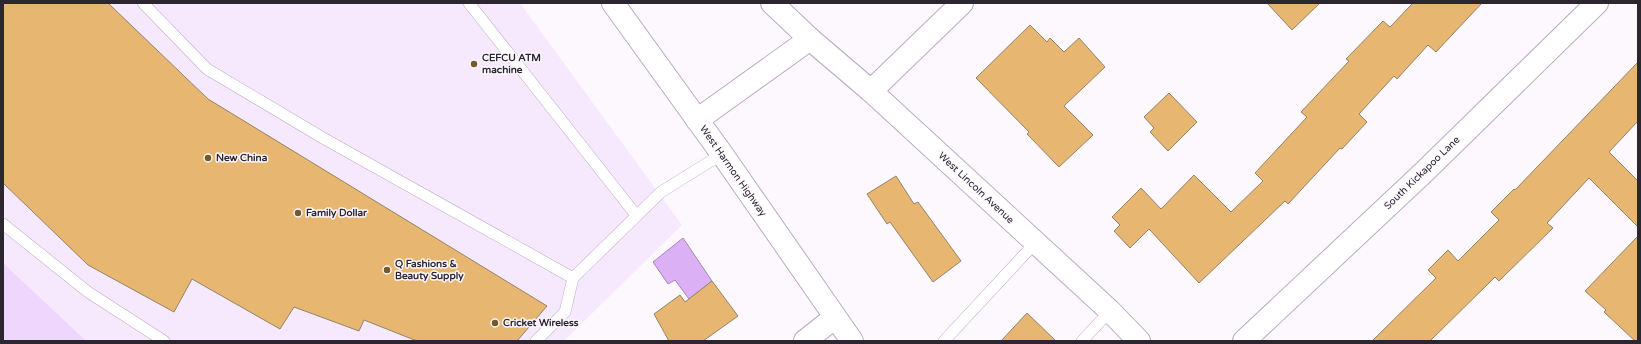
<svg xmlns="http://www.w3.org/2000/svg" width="1641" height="344" viewBox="0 0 1641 344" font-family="'Varela Round',sans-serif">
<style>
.built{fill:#f6e9fe}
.green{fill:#efd6fc}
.water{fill:#dcb0f4;stroke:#a787b9}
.building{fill:#e7b670;stroke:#94836b}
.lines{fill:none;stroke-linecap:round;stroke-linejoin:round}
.lane-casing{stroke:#bbaac4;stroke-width:12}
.street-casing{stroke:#bbaac4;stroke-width:24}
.secondary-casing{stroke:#bbaac4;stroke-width:24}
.lane{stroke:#fff;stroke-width:11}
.street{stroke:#fff;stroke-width:22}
.secondary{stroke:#fff;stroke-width:22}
.poi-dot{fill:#75582c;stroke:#fcf8fe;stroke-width:1.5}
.labels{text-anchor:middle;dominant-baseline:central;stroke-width:3;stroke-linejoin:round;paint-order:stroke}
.poi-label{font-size:10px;font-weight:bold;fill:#2c2630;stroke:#fcf8fe;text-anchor:start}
.street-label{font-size:10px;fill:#2c2630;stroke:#fcf8fe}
</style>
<rect width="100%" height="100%" fill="#fcf8fe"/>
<!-- built -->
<path class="built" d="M3 3H520L682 225 564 341H3Z"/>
<!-- green -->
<path class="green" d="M3 263 86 341H3Z"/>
<!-- water -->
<path class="water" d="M683 238 712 281 689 299 675 280 668 284 653 262Z"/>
<!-- building -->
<g class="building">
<path d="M3 3H108L208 99 547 306 517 341H417L364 320 359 331 294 307 280 329 192 279 174 312 88 265 3 183Z"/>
<path d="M1267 3H1320L1292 30Z"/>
<path d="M1413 3H1482L1436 52 1428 45 1397 79 1394 76 1359 114 1367 122 1342 149 1340 148 1288 204 1285 201 1199 283 1149 229 1130 248 1114 231 1120 225 1112 217 1141 188 1161 209 1194 175 1231 212 1263 181 1255 173 1307 117 1301 112 1349 61 1346 59 1383 21 1390 27Z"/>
<path d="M1030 25 1047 42 1050 38 1064 52 1079 38 1105 67 1064 106 1093 135 1059 167 1027 134 1029 132 976 78Z"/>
<path d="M1638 62V121L1609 152 1638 181V227L1589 178 1547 223 1553 228 1499 281 1495 277 1430 341H1372L1436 278 1428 270 1448 250 1458 261 1499 220 1491 212 1514 189 1515 190Z"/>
<path d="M1169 93 1197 122 1168 151 1150 132 1154 128 1144 117Z"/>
<path d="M896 176 914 204 918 202 961 261 933 282 890 222 887 224 867 194Z"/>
<path d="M1638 236V341H1635L1604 312 1606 310 1585 291Z"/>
<path d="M712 281 738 316 703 341H669L654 314 680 295 685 302Z"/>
<path d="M1027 313 1056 341H1001Z"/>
</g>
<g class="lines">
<!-- lane casing -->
<g class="lane-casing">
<g id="lane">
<path d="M143 3 207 69 323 138 573 278 661 192 722 154"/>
<path d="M469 3 636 215"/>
<path d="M3 224 88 292 164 341"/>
<path d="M536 341 565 312 573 278"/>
<path d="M944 341 1036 242"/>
<path d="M1082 341 1110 311"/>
</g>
</g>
<!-- street casing -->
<g class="street-casing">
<g id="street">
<path d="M772 3 810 39"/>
<path d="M871 91 962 3"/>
<path d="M697 120 810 39 871 91 1110 311 1139 341"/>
<path d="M805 341 834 318"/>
<path d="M1244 341 1423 173 1597 3"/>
</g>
</g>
<!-- secondary casing -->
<g class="secondary-casing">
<path id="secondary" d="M613 3 722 154 852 341"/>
</g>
<!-- lane -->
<use href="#lane" class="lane"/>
<!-- street -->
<use href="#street" class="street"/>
<!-- secondary -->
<use href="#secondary" class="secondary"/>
</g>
<!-- markers -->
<g class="poi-dot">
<circle cx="474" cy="64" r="4"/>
<circle cx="208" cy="158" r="4"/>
<circle cx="298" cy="213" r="4"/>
<circle cx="387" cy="270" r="4"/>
<circle cx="495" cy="323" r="4"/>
</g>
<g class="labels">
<!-- poi labels -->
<g class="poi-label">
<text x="482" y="58">CEFCU ATM<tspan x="482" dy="12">machine</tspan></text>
<text x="216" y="158">New China</text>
<text x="306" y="213">Family Dollar</text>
<text x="395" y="264">Q Fashions &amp;<tspan x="395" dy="12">Beauty Supply</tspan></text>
<text x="503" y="323">Cricket Wireless</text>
</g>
<!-- street labels -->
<g class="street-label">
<text transform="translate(733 171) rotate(55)">West Harmon Highway</text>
<text transform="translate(1422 173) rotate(-44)">South Kickapoo Lane</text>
<text transform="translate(976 188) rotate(43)">West Lincoln Avenue</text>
</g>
</g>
<!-- border -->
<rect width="1641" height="344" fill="none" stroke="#2c2630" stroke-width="8"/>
</svg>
